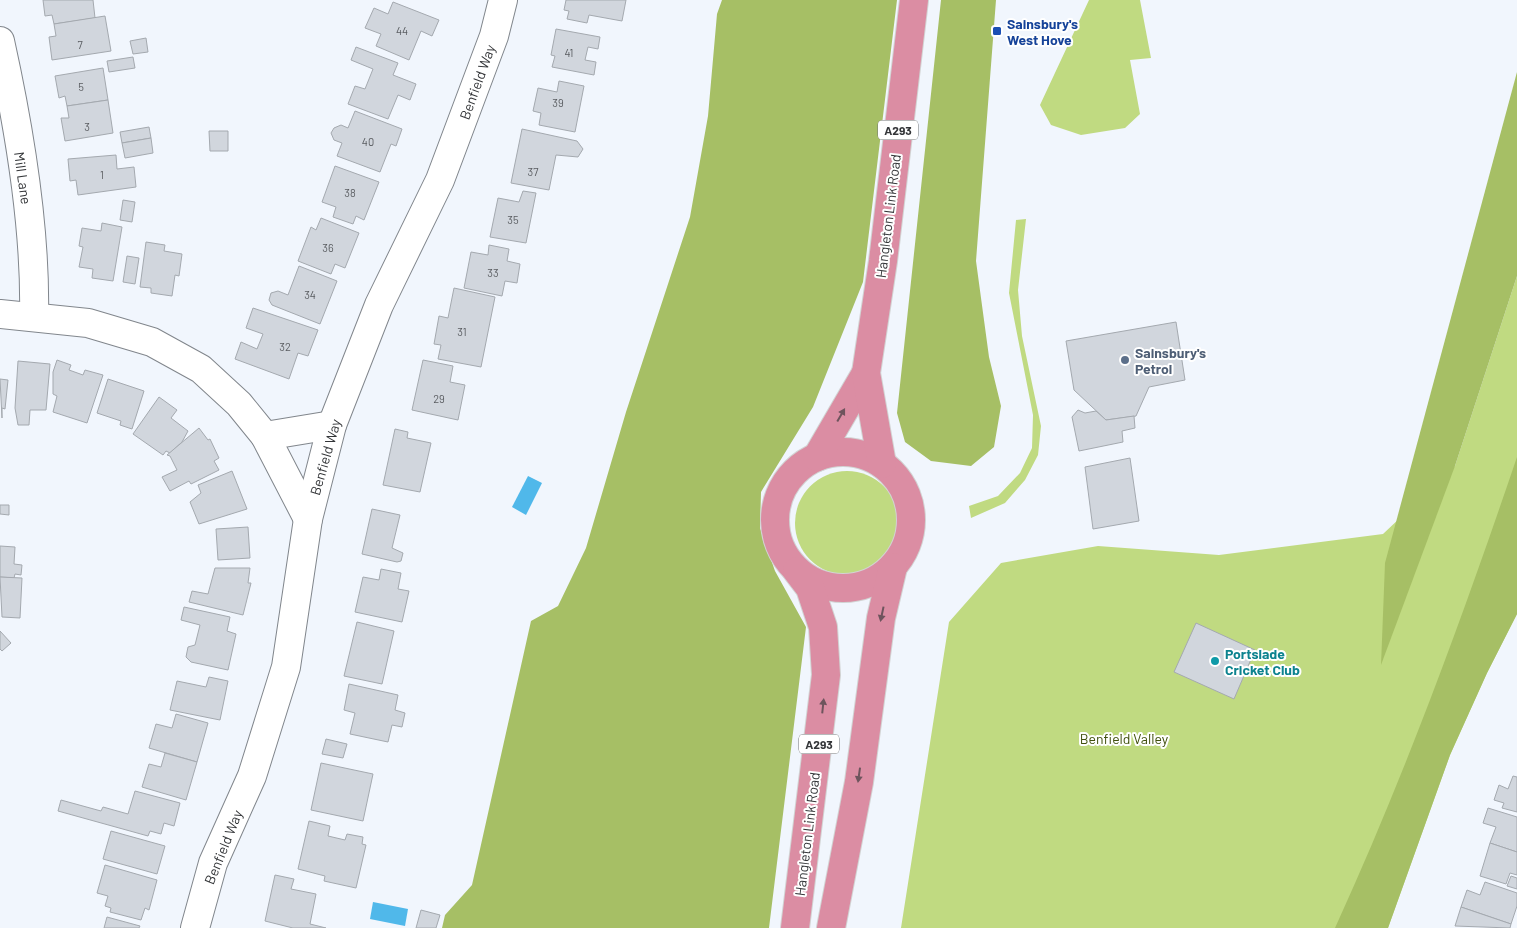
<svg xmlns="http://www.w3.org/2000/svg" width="1517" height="928" viewBox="0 0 1517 928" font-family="Barlow,sans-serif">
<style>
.green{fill:#c0da81}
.forest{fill:#a6bf65}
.water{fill:#50b8ea}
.building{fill:#d1d6dd;stroke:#a4a9af}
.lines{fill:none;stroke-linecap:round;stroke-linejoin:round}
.minor-casing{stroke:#81868c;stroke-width:30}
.highway-casing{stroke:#d2d3d3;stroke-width:30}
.minor{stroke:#fff;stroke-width:28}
.highway{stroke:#db8da3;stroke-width:28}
.oneway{fill:#6e545d}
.transit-dot{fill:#1a4fb4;stroke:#fff;stroke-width:2}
.service-dot{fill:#5c6f8a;stroke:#fff;stroke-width:2}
.culture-dot{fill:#0f9aa8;stroke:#fff;stroke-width:2}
.labels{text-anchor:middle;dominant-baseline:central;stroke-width:4;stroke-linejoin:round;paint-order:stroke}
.number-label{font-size:11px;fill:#5a5d61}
.shield{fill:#fff;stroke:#707274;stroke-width:1}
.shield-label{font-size:12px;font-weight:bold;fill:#333538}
.transit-label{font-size:14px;font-weight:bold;fill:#164399;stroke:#fff;text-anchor:start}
.street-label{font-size:14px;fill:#333538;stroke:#fff}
.service-label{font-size:14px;font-weight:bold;fill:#4e5e75;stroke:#fff;text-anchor:start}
.culture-label{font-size:14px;font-weight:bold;fill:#0d838f;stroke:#fff;text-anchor:start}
.park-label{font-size:14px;fill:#40500d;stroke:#fff}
</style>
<rect width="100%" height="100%" fill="#f1f6fd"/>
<!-- green -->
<g class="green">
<path d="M1089 0H1140L1151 58 1130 60 1140 114 1125 128 1081 135 1051 125 1040 105Z"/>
<path d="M1026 219 1018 290 1022 336 1041 426 1038 455 1025 480 1005 503 971 518 969 506 998 496 1020 473 1032 448 1033 415 1009 293 1016 220Z"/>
<path d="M1517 276V614L1487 673 1450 755 1388 928H901L949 622 1001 563 1098 546 1219 555 1383 534 1455 466Z"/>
<circle cx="847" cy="523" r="52"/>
</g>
<!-- forest -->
<g class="forest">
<path d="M722 0H897L863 282 813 407 761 492 760 528 775 571 806 627 769 928H442L445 915 472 885 531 621 558 606 586 548 626 412 690 217 708 116 717 14Z"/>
<path d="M941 0H996L976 261 989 357 1001 406 994 447 971 466 931 461 905 442 897 413Z"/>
<path d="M1517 72V276L1455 466 1381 665 1385 563Z"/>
<path d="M1517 457V614L1487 673 1450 755 1388 928H1335C1405 775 1463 616 1517 457Z"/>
</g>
<!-- water -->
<g class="water">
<path d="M528 476 542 483 526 515 512 507Z"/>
<path d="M373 902 408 909 405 926 370 919Z"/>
</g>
<!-- building -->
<g class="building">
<path d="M43 0H93L95 18 54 24 52 15 45 16Z"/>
<path d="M566 0H626L622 21 589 15 587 23 567 19 569 11 564 10Z"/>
<path d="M393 2 439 20 432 36 421 31 409 60 376 46 381 34 365 28 374 8 388 14Z"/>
<path d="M105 16 111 51 52 60 49 37 56 36 54 24Z"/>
<path d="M556 29 600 37 598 49 588 47 585 60 596 62 594 75 552 67 555 56 551 55Z"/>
<path d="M146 38 148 52 133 54 130 41Z"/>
<path d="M356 47 398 63 393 75 416 84 410 100 398 95 388 119 348 104 355 86 365 89 373 69 351 60Z"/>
<path d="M133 57 135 68 109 72 107 61Z"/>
<path d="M103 68 108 100 67 106 65 96 59 98 55 76Z"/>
<path d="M559 81 584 86 575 132 539 125 541 113 533 111 538 88 557 92Z"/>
<path d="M108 100 113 133 65 141 61 118H69L67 106Z"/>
<path d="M355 111 402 129 396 146 391 144 380 172 337 156 342 143 334 140 331 133 334 128 341 125 348 128Z"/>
<path d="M149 127 151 138 122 143 120 132Z"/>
<path d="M522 129 577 141 583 149 578 157 556 155 549 190 511 183Z"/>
<path d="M209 131H228V151H210Z"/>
<path d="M151 138 153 153 125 158 122 143Z"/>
<path d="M116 155 117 169 134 167 136 187 78 195 76 180 70 181 68 159Z"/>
<path d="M335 166 379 182 364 220 356 216 353 224 333 217 336 207 322 202Z"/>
<path d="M523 191 536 193 526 243 490 237 498 198 519 202Z"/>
<path d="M123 200 135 202 132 222 120 220Z"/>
<path d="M321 218 359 233 345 268 335 264 331 274 298 261 311 227 316 230Z"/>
<path d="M102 223 122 227 113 281 92 278 93 269 79 267 83 247 79 246 82 228 101 231Z"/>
<path d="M146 242 165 245 164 251 182 254 179 276 175 275 172 296 151 293V288L140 287Z"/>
<path d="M489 245 509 249 507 261 520 264 517 283 505 281 502 296 464 288 471 252 488 255Z"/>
<path d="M127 256 139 258 135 284 123 282Z"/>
<path d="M299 266 337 281 320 324 272 305 269 300 271 293 278 291 288 295Z"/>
<path d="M454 288 495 297 481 367 438 359 441 345 434 344 439 316 448 318Z"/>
<path d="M253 308 318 330 308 356 298 353 289 379 235 359 241 342 257 349 263 334 246 328Z"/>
<path d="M1176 322 1185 380 1149 387 1136 416 1106 420 1074 390 1066 341Z"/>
<path d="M57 360 71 365 69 370 83 375 85 370 103 375 87 423 53 412 57 396 53 394V372Z"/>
<path d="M423 360 453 366 450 382 465 385 458 420 412 410Z"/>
<path d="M18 361 50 364 46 410H30L29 425H18L15 408Z"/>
<path d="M0 379 8 380 5 409 2 408V418Z"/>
<path d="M108 379 144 391 132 429 120 425 121 421 97 413Z"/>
<path d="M159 397 177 410 171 418 188 431 182 442 170 453 166 451 163 455 133 434Z"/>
<path d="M1078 410 1085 413 1096 411 1106 420 1134 416 1135 428 1122 431 1123 442 1079 451 1072 417Z"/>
<path d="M199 428 208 440 210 439 219 458 214 461 219 470 191 484 189 481 170 491 162 477 177 470 170 456 167 455Z"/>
<path d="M395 429 408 432 407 438 431 443 420 492 383 485Z"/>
<path d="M1130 458 1139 521 1093 529 1085 467Z"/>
<path d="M232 471 247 509 199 524 190 502 201 493 198 485Z"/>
<path d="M0 505H9V515L0 514Z"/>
<path d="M372 509 400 515 392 548 403 553 401 561 397 562 362 554Z"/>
<path d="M248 527 250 558 218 560 216 529Z"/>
<path d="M0 546 15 547 14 564 22 565 21 575 15 574 14 578 0 577Z"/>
<path d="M215 568H250L248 583H251L243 615 189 602 192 591 208 594Z"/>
<path d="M381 569 401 573 398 589 409 591 402 622 355 612 363 577 379 580Z"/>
<path d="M0 577 22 578 20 618 2 617Z"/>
<path d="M184 607 230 617 227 631 236 634 228 670 191 662 186 657 188 647 195 645 200 625 181 620Z"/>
<path d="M357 622 394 631 382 684 344 676Z"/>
<path d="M1196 623 1255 650 1234 699 1174 672Z"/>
<path d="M0 631 11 643 2 651 0 649Z"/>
<path d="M209 677 228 681 220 720 170 710 177 681 206 687Z"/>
<path d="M349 684 398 695 395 710 405 713 402 727 392 725 388 742 350 734 355 713 344 710Z"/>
<path d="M176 714 208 723 197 762 149 748 156 724 172 728Z"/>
<path d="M326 739 347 744 343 758 322 754Z"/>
<path d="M165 753 197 762 186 800 142 787 149 764 161 767Z"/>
<path d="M321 763 373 774 363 821 311 810Z"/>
<path d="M1513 776 1517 777V812L1502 808 1504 803 1494 800 1499 785 1508 789Z"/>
<path d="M135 791 180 803 174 826 164 823 161 834 150 831 148 836 58 811 61 800 101 811 103 807 128 814Z"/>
<path d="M1488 808 1517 817V852L1490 843 1496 827 1483 823Z"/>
<path d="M309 821 330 826 328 836 345 840 347 834 363 837 362 844 366 845 356 888 324 881 325 876 298 869Z"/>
<path d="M111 831 165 846 157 874 103 859Z"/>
<path d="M1490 843 1517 852V875L1510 873 1506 884 1480 876Z"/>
<path d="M105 865 157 880 149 910 145 908 141 920 110 912 111 908 105 906 108 896 97 893Z"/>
<path d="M275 875 294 879 291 889 316 894 310 924 326 928H293L265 921Z"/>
<path d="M1511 876 1517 878V889L1507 886Z"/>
<path d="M1485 882 1517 893V906L1511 924 1461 907 1467 890 1480 895Z"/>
<path d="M1461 907 1511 924 1510 928 1455 926Z"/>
<path d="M421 910 440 915 436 928H416Z"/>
<path d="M107 917 140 926 139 928H104Z"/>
</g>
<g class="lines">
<!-- minor casing -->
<g class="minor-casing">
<g id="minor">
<path d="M0 41C19 127 36 229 34 317"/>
<path d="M0 314 88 323 152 342 201 369 239 404 265 436 308 519"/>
<path d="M265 436 332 425"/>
<path d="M195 928 213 863 252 776 286 667 308 519 332 425 379 305 440 180 494 36 503 0"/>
</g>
</g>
<!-- highway casing -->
<g class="highway-casing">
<g id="highway">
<circle cx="843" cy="520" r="68"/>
<path d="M817 457 866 373"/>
<path d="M882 464 866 373 883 261 914 0"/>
<path d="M795 928 826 675 823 627 810 588 797 571"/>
<path d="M831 928 859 782 881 618 893 567"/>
</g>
</g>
<!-- minor -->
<use href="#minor" class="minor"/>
<!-- highway -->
<use href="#highway" class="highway"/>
</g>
<!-- one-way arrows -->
<defs><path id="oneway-solid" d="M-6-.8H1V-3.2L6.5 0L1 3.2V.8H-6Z" transform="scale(1.25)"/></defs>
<g class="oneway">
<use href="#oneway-solid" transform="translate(841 415) rotate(-60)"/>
<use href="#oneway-solid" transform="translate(882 614) rotate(102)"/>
<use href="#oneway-solid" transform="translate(823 706) rotate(-84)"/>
<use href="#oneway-solid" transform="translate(859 775) rotate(98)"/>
</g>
<!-- markers -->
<rect class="transit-dot" x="992" y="26" width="10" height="10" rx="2.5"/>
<circle class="service-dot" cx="1125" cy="360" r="5"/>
<circle class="culture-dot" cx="1215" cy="661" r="5"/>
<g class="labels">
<!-- number labels -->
<g class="number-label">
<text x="402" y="30">44</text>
<text x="80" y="44">7</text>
<text x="569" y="52">41</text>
<text x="81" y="86">5</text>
<text x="558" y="102">39</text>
<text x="87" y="126">3</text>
<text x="368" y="141">40</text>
<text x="533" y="171">37</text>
<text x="102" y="174">1</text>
<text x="350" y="192">38</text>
<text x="513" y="219">35</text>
<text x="328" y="247">36</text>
<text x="493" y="272">33</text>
<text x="310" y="294">34</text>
<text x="462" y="331">31</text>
<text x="285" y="346">32</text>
<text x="439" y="398">29</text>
</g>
<!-- shield labels -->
<g class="shield">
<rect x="878" y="120.5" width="40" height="19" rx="4"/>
<rect x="799" y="734.5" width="40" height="19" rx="4"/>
</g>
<g class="shield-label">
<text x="898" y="130">A293</text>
<text x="819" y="744">A293</text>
</g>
<!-- transit labels -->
<g class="transit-label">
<text x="1007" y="23">Sainsbury's<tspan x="1007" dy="16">West Hove</tspan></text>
</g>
<!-- street labels -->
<g class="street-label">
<text transform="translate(477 82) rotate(-70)">Benfield Way</text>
<text transform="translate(23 178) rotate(82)">Mill Lane</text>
<text transform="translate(888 216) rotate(-83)">Hangleton Link Road</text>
<text transform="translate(325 457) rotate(-74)">Benfield Way</text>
<text transform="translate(807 834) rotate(-83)">Hangleton Link Road</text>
<text transform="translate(223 847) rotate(-68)">Benfield Way</text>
</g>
<!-- service labels -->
<g class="service-label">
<text x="1135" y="352">Sainsbury's<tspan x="1135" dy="16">Petrol</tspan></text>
</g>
<!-- culture labels -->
<g class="culture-label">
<text x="1225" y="653">Portslade<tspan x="1225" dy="16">Cricket Club</tspan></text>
</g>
<!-- park labels -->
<g class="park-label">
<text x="1124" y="738">Benfield Valley</text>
</g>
</g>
</svg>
